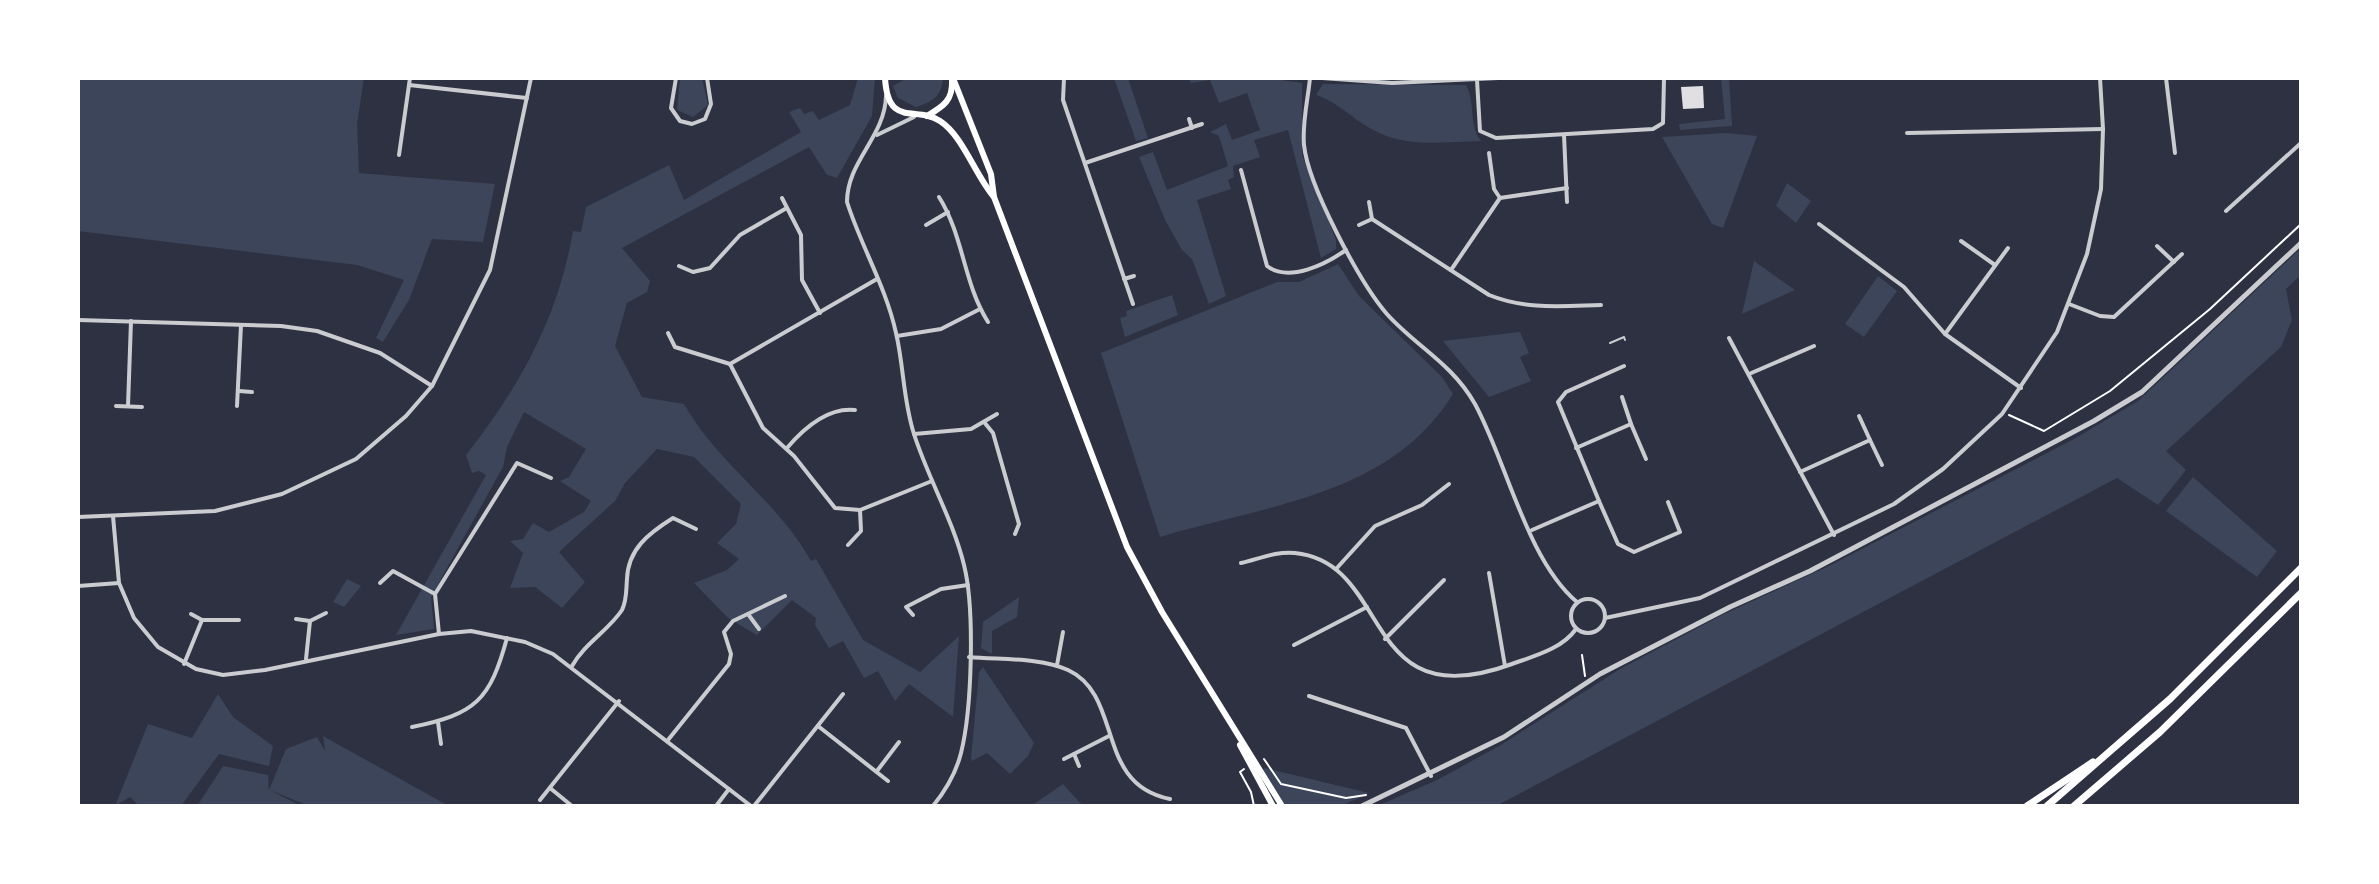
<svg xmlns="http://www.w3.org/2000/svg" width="2379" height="884" viewBox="0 0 2379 884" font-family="Manrope,sans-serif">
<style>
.green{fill:#3c4559}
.building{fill:#e0e0e3}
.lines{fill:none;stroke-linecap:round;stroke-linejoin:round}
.path{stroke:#fff;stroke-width:2}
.service{stroke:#caccd0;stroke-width:2}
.minor{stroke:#caccd0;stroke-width:4}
.tertiary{stroke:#caccd0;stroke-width:5}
.primary{stroke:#fff;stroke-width:6}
.motorway{stroke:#fff;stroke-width:7}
</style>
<rect width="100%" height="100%" fill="#2d3142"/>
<!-- green -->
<g class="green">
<path d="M78 78H364L357 124 359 173 495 184 483 242 432 239 409 300 383 342 376 338 404 280 357 265 78 231Z"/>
<path d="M680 78H702L708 105 693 117 677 110Z"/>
<path d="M858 78H875L872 116 837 178 827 175 809 147 622 248 650 281 647 292 627 303 615 346 642 397 684 404C718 464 778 501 811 561L816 559 863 640 920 672 959 636 953 717 909 684 895 701 878 671 864 678 843 641 829 648 815 625 816 618 792 600 757 635 728 618 694 583 727 570 739 559 717 543 736 524 741 504 694 457 657 449 625 483 615 501 559 552 585 582 562 608 535 587 510 588 523 553 510 541 523 539 533 523 549 532 584 512 591 501 560 481 569 477 586 449 524 412 507 447 503 467 431 597 434 629 396 635 486 475 479 471 472 473 466 455C520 386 558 318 573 231L581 232 586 207 669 165 684 200 801 132 789 112 800 108 804 114 813 111 819 120 850 105Z"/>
<path d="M907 78H943C942 96 932 102 916 107L898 98 893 86Z"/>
<path d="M1114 78H1128L1148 138 1136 141Z"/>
<path d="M1189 78H1267L1302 83V155L1336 240V249L1321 258 1288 130 1254 140 1260 157 1233 166 1234 177 1228 180 1231 189 1197 200 1226 296 1209 304 1192 259 1182 250 1166 222 1139 157 1153 152 1167 190 1228 166 1219 136 1210 132 1226 124 1232 140 1260 130 1247 93 1219 103 1210 80 1191 83Z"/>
<path d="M1721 78H1729L1732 126 1680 130 1679 124 1725 119Z"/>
<path d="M1323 84 1466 85C1476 103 1468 124 1481 141 1444 142 1408 148 1375 131 1353 120 1340 103 1316 95Z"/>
<path d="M1726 133 1757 136 1723 228 1712 224 1662 137Z"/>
<path d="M1787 183 1811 201 1796 223 1776 206Z"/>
<path d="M2301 248V275L2286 289 2292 320 2281 347 2166 451 2186 470 2158 505 2117 478 1496 806H1377L1437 780 1499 746 1620 669 1722 615 1829 566 2072 440 2138 401Z"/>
<path d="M1754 261 1795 290 1742 314Z"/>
<path d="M1338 264 1359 296 1442 377 1453 394C1390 496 1266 505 1160 537L1101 353 1277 282H1299Z"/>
<path d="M1878 276 1897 291 1864 337 1845 324Z"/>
<path d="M1172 295 1178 315 1125 337 1120 318 1127 316 1126 311Z"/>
<path d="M1520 332 1529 353 1520 357 1531 381 1489 397 1443 341Z"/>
<path d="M2193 477 2277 551 2257 577 2166 511Z"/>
<path d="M347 579 361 586 344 607 333 602Z"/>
<path d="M1019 597 1017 617 992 631V654L981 648 983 622Z"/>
<path d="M983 667 1034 743 1028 756 1010 774 987 753 972 761 971 758 979 672Z"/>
<path d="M218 694 233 717 273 746 269 766 219 754 181 806H139L130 797 115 806 148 724 192 738Z"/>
<path d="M323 736 449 806H309L270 790 301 806H197L223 766 268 775 269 790 286 749 317 737 325 751Z"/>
<path d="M1265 768 1369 793 1341 806H1284L1262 770Z"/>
<path d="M1063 784 1083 806H1035L1034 804Z"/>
</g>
<!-- building -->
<path class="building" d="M1703 86 1704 108 1683 109 1681 87Z"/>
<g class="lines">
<!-- path -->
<g class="path">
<path d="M2009 415 2044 431 2110 391 2210 309 2301 224"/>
<path d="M1582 655 1585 676"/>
<path d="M1264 759 1281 784 1346 798 1366 795"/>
<path d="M1244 769 1240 772 1251 792 1254 806"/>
</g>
<!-- service -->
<path class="service" d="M1610 343 1624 337 1625 340"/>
<!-- minor -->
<g class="minor">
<path d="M676 78 671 108 680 121 692 124 705 119 711 104 707 78"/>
<path d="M1064 78 1063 100 1133 304"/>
<path d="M1310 78C1308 99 1302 123 1304 145 1308 185 1359 281 1386 313 1415 346 1451 362 1475 404 1507 463 1527 560 1577 602"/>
<path d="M1322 78 1392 83 1498 78"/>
<path d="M2166 78 2175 153"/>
<path d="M1477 80 1480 131 1496 138 1653 129 1663 123 1664 78"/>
<path d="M409 85 527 98"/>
<path d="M886 96C885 137 847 161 847 202 861 246 886 287 896 333 904 367 903 400 914 434 928 478 953 520 964 565 975 609 972 709 961 753 956 773 946 790 933 806"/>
<path d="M1189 119 1192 128"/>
<path d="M1907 133 2103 129"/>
<path d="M877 135 914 117"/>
<path d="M1564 135 1567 202"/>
<path d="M1489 153 1494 189 1500 198"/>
<path d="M399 155 410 78"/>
<path d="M1085 163 1202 124"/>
<path d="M1241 170 1267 266C1289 283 1326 264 1346 250"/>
<path d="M939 197C964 237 963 282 988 322"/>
<path d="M782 198 801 235 802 280 820 313"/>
<path d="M2226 211 2301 143"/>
<path d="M1372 219 1489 295C1526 310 1562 306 1601 305"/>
<path d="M1819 224 1904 287 1945 334 2021 388"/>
<path d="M926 225 948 212"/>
<path d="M1359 225 1372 219 1369 202"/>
<path d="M1961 241 1995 265"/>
<path d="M2157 246 2174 262"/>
<path d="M679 266 693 272 710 268 740 235 785 209"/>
<path d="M1451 270 1500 198 1567 188"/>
<path d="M877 279 730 364 763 428 794 456 835 508 860 510 932 481"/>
<path d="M1124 279 1134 276"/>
<path d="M2069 304 2100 316 2114 317 2182 254"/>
<path d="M78 320 281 326 317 331 380 353 432 386"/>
<path d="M668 333 675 347 730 364"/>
<path d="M1945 334 2008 248"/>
<path d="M897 336 941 329 980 309"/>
<path d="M1729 338 1834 535"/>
<path d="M1749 374 1814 346"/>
<path d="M239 391 252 392"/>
<path d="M1622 397 1631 424"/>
<path d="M116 406 142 407"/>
<path d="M128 406 131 321"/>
<path d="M237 406 241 325"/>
<path d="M984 422 993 433 1019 524 1015 534"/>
<path d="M914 434 971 429 997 414"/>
<path d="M1870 440 1882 465"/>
<path d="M787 448C804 428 827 407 855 410"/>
<path d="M1576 448 1631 424 1646 459"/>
<path d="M1800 472 1870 440 1859 416"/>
<path d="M1599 501 1618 544 1634 552 1680 532 1668 502"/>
<path d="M113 516 119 583 134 618 158 647 196 669 223 675 265 670 439 634 471 631 525 642 553 654 751 806"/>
<path d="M78 517 215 511 282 494 356 459 406 416 432 386 490 270 531 78"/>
<path d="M1532 530 1599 501 1558 402 1566 392 1624 366"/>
<path d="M848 545 861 531 860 510"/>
<path d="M1241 563C1259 559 1276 551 1295 553 1394 563 1359 720 1512 664 1534 656 1562 649 1576 629"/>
<path d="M1336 569 1375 526 1422 505 1449 484"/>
<path d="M1489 573 1505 666"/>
<path d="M380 583 393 571 435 594"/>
<path d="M78 586 119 583"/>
<circle cx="1588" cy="616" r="17"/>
<path d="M191 614 202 620H239"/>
<path d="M748 614 759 629"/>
<path d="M913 615 906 607 941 589 968 585"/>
<path d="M1605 618 1700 598 1894 504 1943 469 2002 414 2057 332 2087 254 2101 189 2103 129 2100 78"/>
<path d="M296 619 310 621 326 613"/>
<path d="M439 634 435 594 517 463 551 478"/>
<path d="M1385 639 1444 580"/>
<path d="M1294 645 1367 607"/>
<path d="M969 657C999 660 1040 657 1068 670 1124 696 1094 784 1170 799"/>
<path d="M306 659 310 621"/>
<path d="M184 664 202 620"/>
<path d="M1057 665 1063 632"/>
<path d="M572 666C585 643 608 631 622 610 627 600 626 590 627 579 628 549 649 533 673 518L696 529"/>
<path d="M1309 696 1406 728 1431 776"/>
<path d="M438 722 441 744"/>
<path d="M818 726 888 781"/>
<path d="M412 727C476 714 490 700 507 638"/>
<path d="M668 740 729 664 731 654 724 632 733 621 785 596"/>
<path d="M1074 754 1079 766"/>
<path d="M1064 759 1109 736"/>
<path d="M877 771 899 742"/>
<path d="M550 788 572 806"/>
<path d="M540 800 619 701"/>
<path d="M716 806 729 789"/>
<path d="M754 806 843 694"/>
</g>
<!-- tertiary -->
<path class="tertiary" d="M1362 806 1504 737 1600 674 1730 607 1810 571 2094 421 2142 392 2301 243"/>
<!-- primary -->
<g class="primary">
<path d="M885 78C888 129 916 105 940 121 963 136 975 175 994 197"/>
<path d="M953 78 991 174 994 197 1127 547 1162 612 1282 806"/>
<path d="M927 116C944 106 953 100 952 80"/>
<path d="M1240 745 1273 806"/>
</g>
<!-- motorway -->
<g class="motorway">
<path d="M2027 806 2093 762"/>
<path d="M2047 806 2170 699 2301 568"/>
<path d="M2074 806 2160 732 2301 593"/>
</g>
</g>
<!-- border -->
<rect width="2379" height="884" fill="none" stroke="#ffffff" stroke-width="160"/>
</svg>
